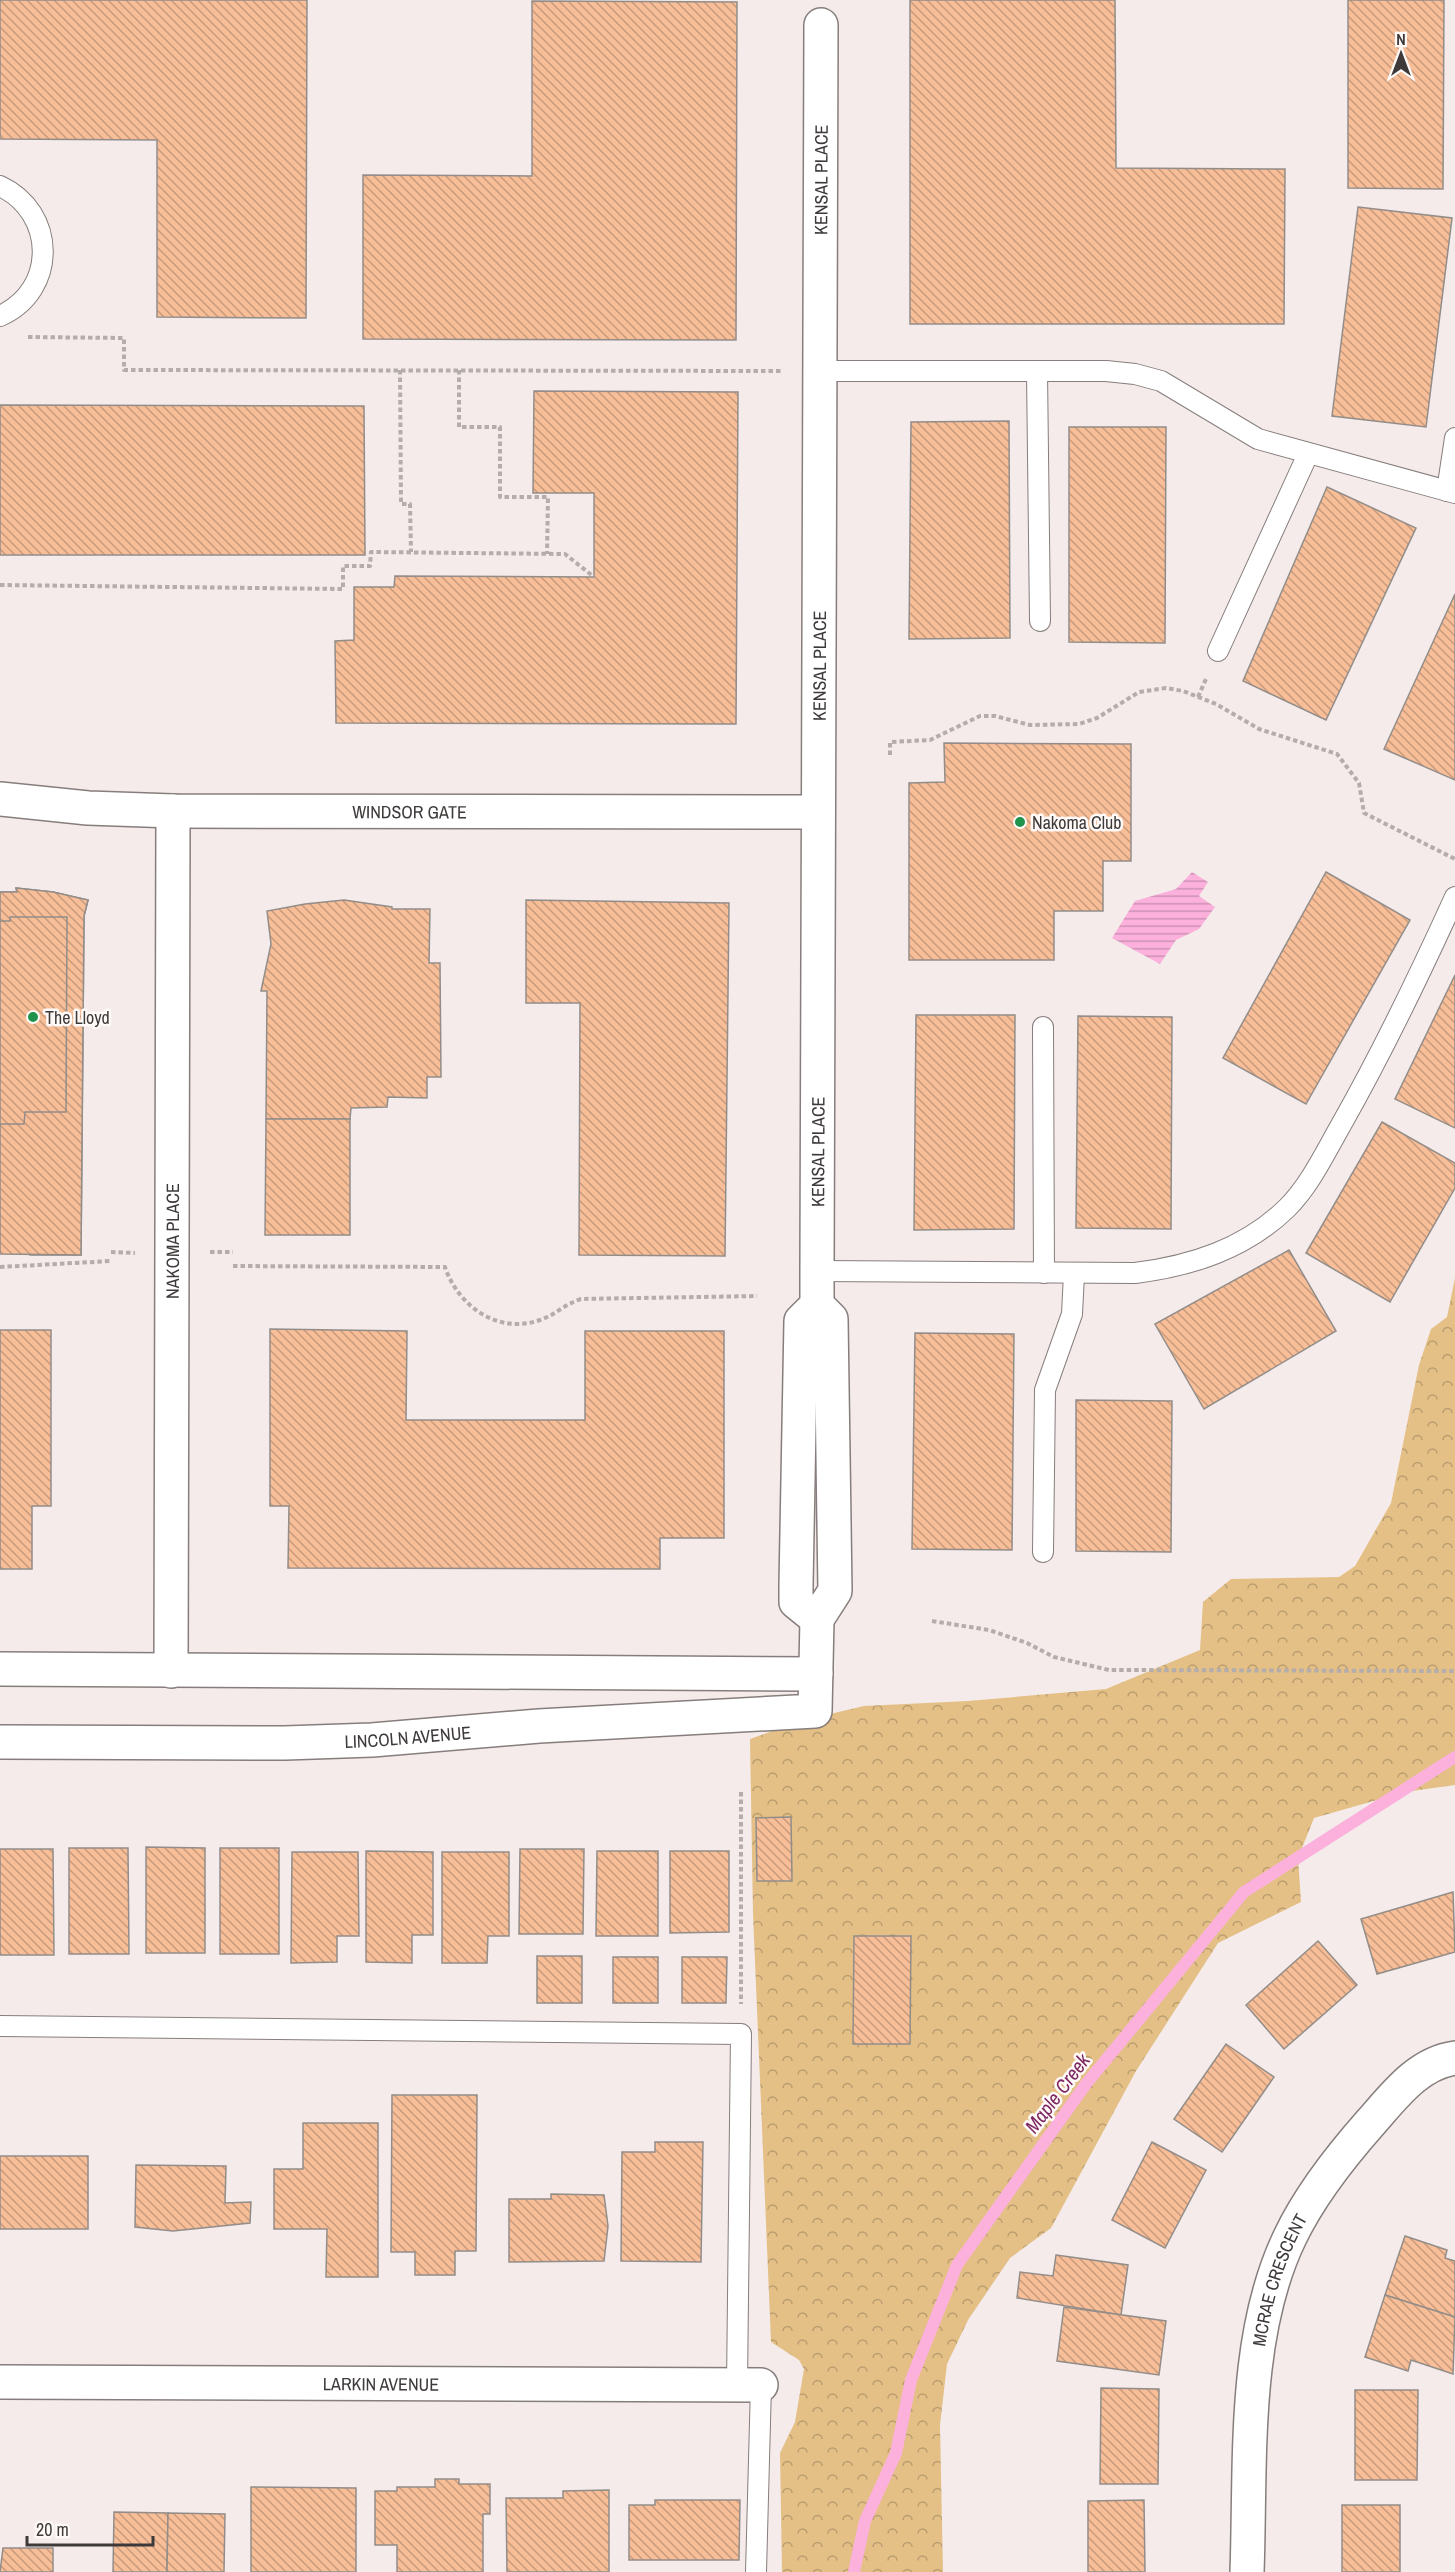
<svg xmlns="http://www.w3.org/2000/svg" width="1455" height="2572" viewBox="0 0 1455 2572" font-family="'Archivo Narrow',sans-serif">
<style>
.forest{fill:url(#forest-crowns)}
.water{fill:url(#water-rules)}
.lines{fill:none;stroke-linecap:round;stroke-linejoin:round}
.stream{stroke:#fcb1dd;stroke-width:12}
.building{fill:url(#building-back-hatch);stroke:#938d89;stroke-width:1.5}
.service-casing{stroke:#867e7c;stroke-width:22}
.minor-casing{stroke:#867e7c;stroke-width:36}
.path{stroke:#b4adac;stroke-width:4;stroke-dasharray:4.5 3;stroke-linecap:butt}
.service{stroke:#fff;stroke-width:20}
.minor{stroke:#fff;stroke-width:33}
.poi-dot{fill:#1f924c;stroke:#fffaf8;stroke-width:2}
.labels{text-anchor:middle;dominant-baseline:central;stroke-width:5;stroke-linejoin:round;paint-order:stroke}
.street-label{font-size:18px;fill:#3d3a39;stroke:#fffaf8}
.poi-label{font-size:18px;fill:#3d3a39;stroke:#fffaf8;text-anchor:start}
.water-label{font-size:20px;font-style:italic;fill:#7e2962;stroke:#fffaf8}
</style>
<defs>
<pattern id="forest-crowns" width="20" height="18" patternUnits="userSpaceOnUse" patternTransform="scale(1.5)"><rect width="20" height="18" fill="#e4c086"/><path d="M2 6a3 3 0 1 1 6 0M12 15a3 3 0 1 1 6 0" fill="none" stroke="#ba9d6f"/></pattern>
<pattern id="water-rules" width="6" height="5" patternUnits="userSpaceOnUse" patternTransform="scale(1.5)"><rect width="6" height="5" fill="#fcb1dd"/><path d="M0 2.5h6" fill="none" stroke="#cd91b4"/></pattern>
<pattern id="building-back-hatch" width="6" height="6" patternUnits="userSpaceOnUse" patternTransform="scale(1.5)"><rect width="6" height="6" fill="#f7be98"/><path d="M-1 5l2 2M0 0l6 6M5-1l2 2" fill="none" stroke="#c99b7d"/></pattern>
</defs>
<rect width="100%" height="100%" fill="#f4ebea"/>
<!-- forest -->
<path class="forest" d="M1455 1278V1785L1405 1792 1314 1818 1298 1858 1301 1902 1218 1943 1136 2071 1051 2228 1010 2258 968 2320 947 2364 940 2425 943 2572H782L780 2453 795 2422 804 2369 799 2360 771 2342 753 1914 750 1739 800 1721 864 1706 968 1701 1106 1689 1200 1650 1203 1602 1231 1579 1339 1577 1355 1566 1391 1503 1419 1365 1431 1329 1447 1317Z"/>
<!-- water -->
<path class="water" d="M1192 872 1208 882 1199 896 1215 907 1199 929 1176 940 1160 964 1112 938 1135 901 1176 889Z"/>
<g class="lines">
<!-- stream -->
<path class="stream" d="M854 2572 865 2521 896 2453 911 2380 957 2265 1086 2084 1244 1892 1455 1757"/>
</g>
<!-- building -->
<g class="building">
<path d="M0 0H307L306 318 157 317V140L0 139Z"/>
<path d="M910 0H1115L1116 168 1285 169 1284 324H910Z"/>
<path d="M1348 0H1444L1443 189 1348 188Z"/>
<path d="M532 1 737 2 736 340 363 339V175L532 176Z"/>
<path d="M1358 207 1452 218 1426 427 1332 416Z"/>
<path d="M534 391 738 392 736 724 336 723 335 641 354 640V587H394L395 576 594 577V493H533Z"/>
<path d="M0 405 364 406 365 555H0Z"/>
<path d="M1009 421 1010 638 909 639 911 422Z"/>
<path d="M1069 427H1166L1165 643 1069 642Z"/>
<path d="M1327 487 1416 528 1326 720 1243 681Z"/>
<path d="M1455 594V780L1384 749Z"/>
<path d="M944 743 1131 744V861H1103V911H1054V960H909V783L945 782Z"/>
<path d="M1326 872 1410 920 1306 1104 1223 1058Z"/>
<path d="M16 888 53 892 88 900 84 916 81 1255H30V1112H25L24 1124H0V892H17Z"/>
<path d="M16 888 53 892 88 900 84 916 81 1255 0 1254V892H17Z"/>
<path d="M344 900 392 907V909H430L429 963H440L441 1077H427V1098L388 1097 387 1107 351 1108 350 1119H266L267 991H261L271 944 267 911 305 904Z"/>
<path d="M526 900 729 903 725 1256 579 1255 580 1003H526Z"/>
<path d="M10 917H67L66 1112H25L24 1124H0V921H10Z"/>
<path d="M1455 975V1128L1395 1099Z"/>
<path d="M916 1015H1015L1014 1229 914 1230Z"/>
<path d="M1078 1016 1172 1017 1171 1229 1076 1228Z"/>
<path d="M266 1119H350V1235H265Z"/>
<path d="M1382 1122 1455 1163V1188L1390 1302 1306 1253Z"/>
<path d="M1289 1250 1336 1331 1204 1409 1155 1324Z"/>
<path d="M270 1329 407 1331 406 1420H585V1331H724V1538H660V1569L288 1568 289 1506H270Z"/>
<path d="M0 1330H51V1506H32V1569H0Z"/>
<path d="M915 1333 1014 1334 1012 1550 912 1549Z"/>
<path d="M1076 1400 1172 1401 1171 1552 1076 1551Z"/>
<path d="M791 1817 792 1881H757L756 1818Z"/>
<path d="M146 1847 205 1848V1953H146Z"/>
<path d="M69 1848H128L129 1954H69Z"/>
<rect x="220" y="1848" width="59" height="106"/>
<path d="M0 1849H53L54 1955H0Z"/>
<path d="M520 1849H584L583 1934H519Z"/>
<path d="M366 1851 433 1852V1935H412V1963L366 1962Z"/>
<path d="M597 1851H658V1936H596Z"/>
<path d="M670 1851H729V1932L670 1933Z"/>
<path d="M292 1852H358L359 1936H337V1962L291 1963Z"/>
<path d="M442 1852H509V1936H488L487 1963H442Z"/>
<path d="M1453 1892 1455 1952 1377 1974 1361 1919Z"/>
<path d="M854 1936H911L910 2044H853Z"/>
<path d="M1318 1941 1357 1985 1284 2049 1246 2005Z"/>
<rect x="537" y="1956" width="45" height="47"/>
<rect x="613" y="1957" width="45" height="46"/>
<path d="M682 1957H727L726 2003H682Z"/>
<path d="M1226 2044 1274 2077 1222 2152 1174 2119Z"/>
<path d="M392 2095H477L476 2251H455V2275H415V2252H391Z"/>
<path d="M303 2123H378V2277H326L327 2229H274V2169H303Z"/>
<path d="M655 2142H703L701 2262 621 2261 622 2152H655Z"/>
<path d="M1152 2142 1206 2170 1165 2248 1112 2220Z"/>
<rect x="0" y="2156" width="88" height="73"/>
<path d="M136 2165 226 2166 225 2203 251 2202 250 2223 173 2231 135 2227Z"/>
<path d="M551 2194 604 2195 608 2226 604 2261 509 2262V2199H551Z"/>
<path d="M1405 2236 1447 2250 1445 2258 1455 2261V2317L1385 2295Z"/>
<path d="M1056 2255 1128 2265 1121 2315 1017 2298 1020 2272 1053 2276Z"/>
<path d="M1385 2295 1455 2317 1453 2374 1411 2360 1408 2371 1365 2357Z"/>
<path d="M1064 2307 1166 2321 1159 2375 1057 2361Z"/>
<path d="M1101 2388 1159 2389 1158 2484H1100Z"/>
<path d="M1355 2390H1418L1417 2480H1355Z"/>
<path d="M435 2479H459V2484H490V2514H483V2572H397V2545H375V2491H397V2487H435Z"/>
<path d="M251 2487 356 2488V2572H251Z"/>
<path d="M609 2490V2572H507L506 2498H563V2491Z"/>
<path d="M655 2500H740L739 2560H629V2505H655Z"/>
<path d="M1144 2500 1145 2572H1088V2501Z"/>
<rect x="1342" y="2505" width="58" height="67"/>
<path d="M114 2512 168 2513 167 2572H113Z"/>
<path d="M168 2513 225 2514 224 2572H167Z"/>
<path d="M3 2548H53V2572H0Z"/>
</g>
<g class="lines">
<!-- service casing -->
<g class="service-casing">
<g id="service">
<path d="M0 186C56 212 58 290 0 316"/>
<path d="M821 371H1106L1135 374 1161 381 1258 439 1455 493"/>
<path d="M1037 371 1040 621"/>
<path d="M1447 491 1455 438"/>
<path d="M1218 651 1308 454"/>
<path d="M1043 1027 1044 1273"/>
<path d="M817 1271 1135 1273C1191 1266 1245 1249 1287 1208 1310 1185 1325 1153 1341 1125 1383 1051 1420 974 1455 897"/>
<path d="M1043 1552 1045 1390 1072 1314 1074 1274"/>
<path d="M0 2026 741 2034 737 2385"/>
<path d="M756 2572 761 2385"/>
</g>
</g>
<!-- minor casing -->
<g class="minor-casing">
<g id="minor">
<path id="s1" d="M0 799 88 808 173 811 817 812"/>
<path id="s2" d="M817 1619 796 1602V1585L801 1321 817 1305V1271L821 25"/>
<path d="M0 1669 816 1674"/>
<path id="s3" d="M171 1671 173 811"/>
<path id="s4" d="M0 1742 285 1743 372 1740 539 1726 815 1711 817 1619 835 1591 831 1319 817 1305"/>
<path id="s5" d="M0 2382 761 2385"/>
<path id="s6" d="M1247 2572C1251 2464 1242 2336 1290 2237 1310 2195 1340 2157 1371 2122 1394 2096 1418 2063 1455 2058"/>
</g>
</g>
<!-- path -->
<g class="path">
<path d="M28 337 124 338V370L783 371"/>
<path d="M400 370 401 504H410L411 552"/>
<path d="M459 370V427H500V497H548L547 554"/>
<path d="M0 585 343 589V566H370L371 552 565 554 594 577"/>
<path d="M1198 697 1206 679"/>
<path d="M890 755V742L930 740 980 716H995L1030 725 1079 724 1097 718 1139 692 1166 688 1183 691 1216 704 1259 729 1337 754 1359 783 1364 813 1455 859"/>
<path d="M111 1252 135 1253"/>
<path d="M210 1252H233"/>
<path d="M233 1266 445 1267C458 1306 498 1335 540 1320 555 1315 565 1304 581 1299L757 1296"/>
<path d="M0 1267 111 1261"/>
<path d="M932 1621 989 1630 1027 1643 1054 1657 1109 1670 1455 1671"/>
<path d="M741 1792V2004"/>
</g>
<!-- service -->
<use href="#service" class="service"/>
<!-- minor -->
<use href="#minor" class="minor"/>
</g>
<!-- markers -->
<g class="poi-dot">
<circle cx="1020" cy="822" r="6"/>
<circle cx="33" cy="1017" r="6"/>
</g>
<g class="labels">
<!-- street labels -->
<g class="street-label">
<text stroke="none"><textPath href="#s2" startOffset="1456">KENSAL PLACE</textPath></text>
<text stroke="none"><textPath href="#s2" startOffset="970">KENSAL PLACE</textPath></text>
<text stroke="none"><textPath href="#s1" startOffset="410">WINDSOR GATE</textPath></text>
<text stroke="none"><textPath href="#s2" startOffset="484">KENSAL PLACE</textPath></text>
<text stroke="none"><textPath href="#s3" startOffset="430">NAKOMA PLACE</textPath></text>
<text stroke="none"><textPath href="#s4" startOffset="408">LINCOLN AVENUE</textPath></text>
<text stroke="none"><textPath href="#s6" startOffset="296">MCRAE CRESCENT</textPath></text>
<text stroke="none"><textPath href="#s5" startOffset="381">LARKIN AVENUE</textPath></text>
</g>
<!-- poi labels -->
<g class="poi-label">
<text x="1032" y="822">Nakoma Club</text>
<text x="45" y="1017">The Lloyd</text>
</g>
<!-- water labels -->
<g class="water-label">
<text transform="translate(1057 2093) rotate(-53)">Maple Creek</text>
</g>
</g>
<!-- north arrow -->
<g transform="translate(1401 54)" stroke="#fffaf8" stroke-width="4.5" paint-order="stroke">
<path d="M0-4.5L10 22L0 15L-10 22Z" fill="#3d3a39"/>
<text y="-9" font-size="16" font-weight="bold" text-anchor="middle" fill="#3d3a39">N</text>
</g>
<!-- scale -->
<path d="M27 2536v9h126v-9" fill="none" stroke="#3d3a39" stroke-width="3"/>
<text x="36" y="2536" font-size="18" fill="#3d3a39" stroke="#fffaf8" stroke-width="4.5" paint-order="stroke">20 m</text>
</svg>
